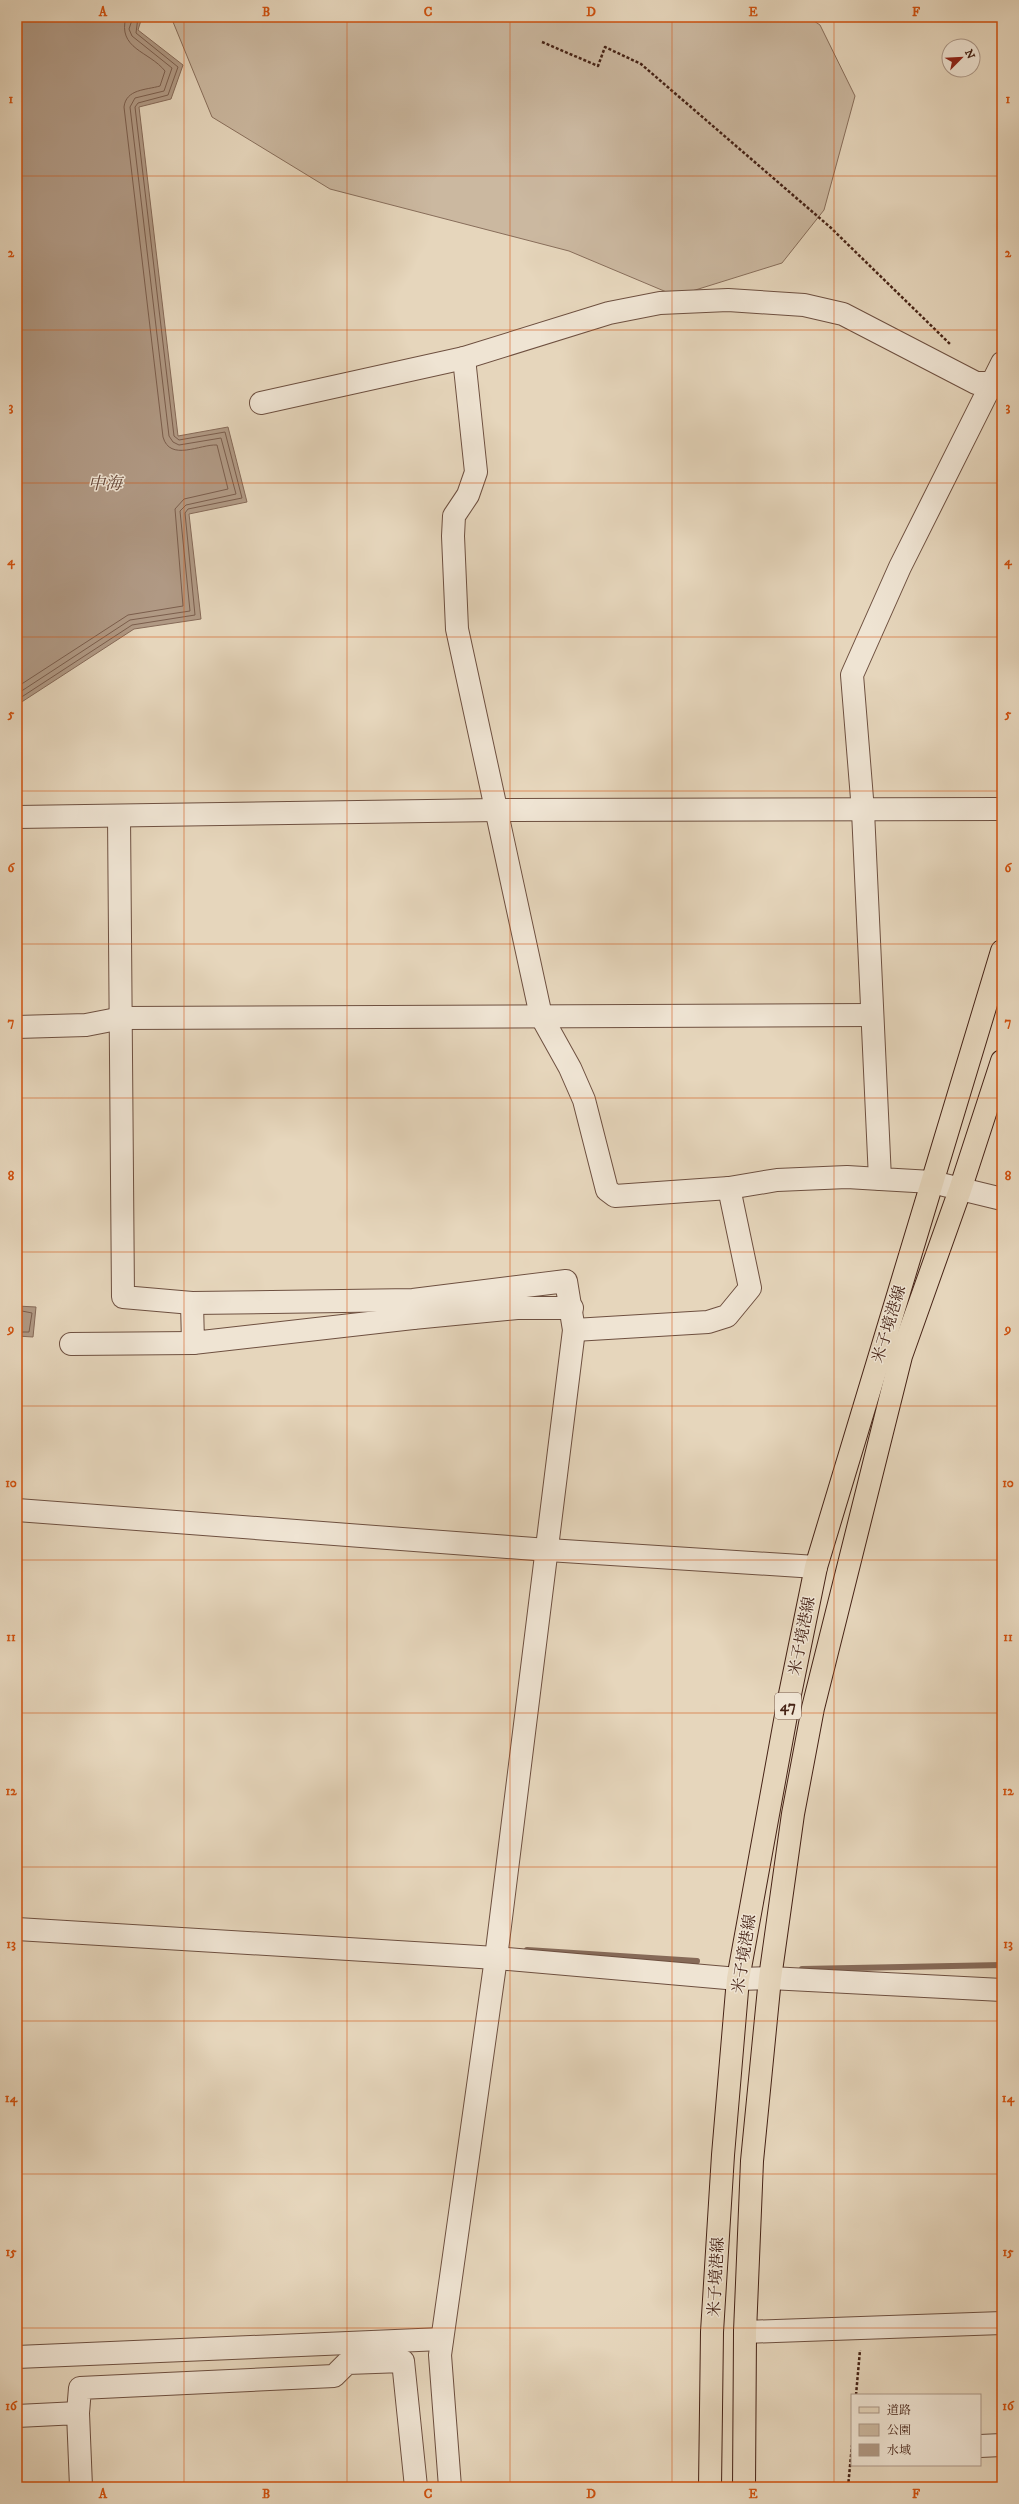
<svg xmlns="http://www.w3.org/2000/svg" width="1019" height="2504" viewBox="0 0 1019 2504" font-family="'IM FELL DW Pica','Noto Serif JP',serif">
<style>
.green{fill:#cbb8a0;stroke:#886e5b}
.water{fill:#b09984;stroke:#866a58}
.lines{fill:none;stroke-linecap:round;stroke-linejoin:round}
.shore{stroke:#7b5e4d;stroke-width:1}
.stream{stroke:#866a58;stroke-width:6}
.minor-casing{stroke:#6e5040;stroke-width:24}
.major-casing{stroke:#462316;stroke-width:24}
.path{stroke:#462316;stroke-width:2.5;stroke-dasharray:3 2;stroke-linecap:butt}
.minor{stroke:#efe4d3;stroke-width:22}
.major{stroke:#e6d6bc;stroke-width:22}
.grid{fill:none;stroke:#d0510e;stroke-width:1;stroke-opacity:0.55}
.labels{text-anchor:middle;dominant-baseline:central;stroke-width:3;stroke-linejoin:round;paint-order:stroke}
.shield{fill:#efe4d3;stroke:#795d4f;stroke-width:1}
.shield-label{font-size:15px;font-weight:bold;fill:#462316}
.street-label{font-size:16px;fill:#462316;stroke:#efe4d3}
.water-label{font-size:17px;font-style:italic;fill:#664637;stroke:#efe4d3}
.neatline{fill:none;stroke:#d0510e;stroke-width:1.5}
.grid-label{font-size:13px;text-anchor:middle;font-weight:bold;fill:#d0510e}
</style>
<rect width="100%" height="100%" fill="#e6d6bc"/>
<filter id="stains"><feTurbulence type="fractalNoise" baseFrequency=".005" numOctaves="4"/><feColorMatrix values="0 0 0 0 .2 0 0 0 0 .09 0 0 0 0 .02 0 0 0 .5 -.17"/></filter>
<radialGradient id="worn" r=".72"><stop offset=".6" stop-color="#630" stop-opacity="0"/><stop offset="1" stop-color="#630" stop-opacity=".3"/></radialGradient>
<!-- green -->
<path class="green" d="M171 17H808L820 25 855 96 824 210 782 263 676 296 569 251 330 189 212 117Z"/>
<!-- water -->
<g class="water">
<path d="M17 17H142L138 30 183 65 171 99 139 107 178 436 228 427 247 502 189 514 201 619 134 629 17 705Z"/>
<path d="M17 1306 36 1307 33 1337 17 1336Z"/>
</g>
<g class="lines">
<!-- shore -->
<g class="shore">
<path d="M17 687 128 615 183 606 175 509 184 499 228 489 217 445C200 444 170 462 163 437L124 107C126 89 146 90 160 86L165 71C149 51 117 49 126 17"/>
<path d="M17 694 130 620 190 611 180 511 186 505 236 494 221 438 179 445 173 442 169 436 130 107 135 98 164 91 172 68 132 36 129 29 133 17"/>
<path d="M17 700 132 625 195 615 185 513 188 509 242 498 225 432 179 440 174 436 135 107 138 103 168 95 178 67 136 33 138 17"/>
<path d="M17 1310 32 1313 29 1332H17"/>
</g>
<!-- stream -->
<g class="stream">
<path d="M527 1950 697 1961"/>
<path d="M802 1969 1002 1965"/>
</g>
<!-- minor casing -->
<g class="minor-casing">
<g id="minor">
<path d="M464 358 476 472 468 495 454 516 453 536 457 629 541 1016 570 1068 584 1100 607 1190 615 1196 729 1188 777 1180 847 1177 880 1179"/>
<path d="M1002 363 900 567 852 675 863 811 880 1179 932 1182 1002 1199"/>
<path d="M261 403 464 358 609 313 660 303 728 300 804 305 843 314 976 383H991L1002 389"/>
<path d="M119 816 123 1297 192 1303 413 1300 566 1281 574 1330 496 1958 440 2355 450 2487"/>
<path d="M17 817 497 810 1002 809"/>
<path d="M17 1027 86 1025 122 1018 871 1015"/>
<path d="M192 1303 193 1343 413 1318"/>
<path d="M413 1304V1318L517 1308H572"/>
<path d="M574 1330 708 1322 727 1316 750 1288 729 1188"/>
<path d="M71 1344 193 1343"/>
<path d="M17 1510 548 1550 816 1567"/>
<path d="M17 1929 496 1958 738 1979 770 1978 1002 1990"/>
<path d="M745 2332 1002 2323"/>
<path d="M17 2357 442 2339"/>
<path d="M78 2413 80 2388 334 2376 347 2363 403 2361 416 2487"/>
<path d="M17 2416 78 2413 81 2487"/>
<path d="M980 2446 1002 2445"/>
</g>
</g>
<!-- major casing -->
<g class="major-casing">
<g id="major">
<path d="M710 2487 712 2332 723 2155 738 1979 789 1699 816 1567 1002 951"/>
<path d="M744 2487 745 2332 752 2161 770 1978 793 1814 813 1708 901 1356 960 1190 1002 1061"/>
</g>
</g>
<!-- path -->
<g class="path">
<path d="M542 42 598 66 605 47 641 64 830 227 950 344"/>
<path d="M856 2395 860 2350"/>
<path d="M848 2487 852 2445"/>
</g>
<!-- minor -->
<use href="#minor" class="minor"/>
<!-- major -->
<use href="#major" class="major"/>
</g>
<!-- grid -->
<path class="grid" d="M184 17V2487M347 17V2487M510 17V2487M672 17V2487M834 17V2487M17 176H1002M17 330H1002M17 483H1002M17 637H1002M17 791H1002M17 944H1002M17 1098H1002M17 1252H1002M17 1406H1002M17 1560H1002M17 1713H1002M17 1867H1002M17 2021H1002M17 2174H1002M17 2328H1002"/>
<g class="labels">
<!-- shield labels -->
<rect class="shield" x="775" y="1693" width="26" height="26" rx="3"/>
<g class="shield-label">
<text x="788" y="1706">47</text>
</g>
<!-- street labels -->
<g class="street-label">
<text transform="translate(889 1324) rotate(-73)">米子境港線</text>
<text transform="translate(802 1636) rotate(-79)">米子境港線</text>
<text transform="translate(744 1954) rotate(-81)">米子境港線</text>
<text transform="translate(716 2277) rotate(-87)">米子境港線</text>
</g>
<!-- water labels -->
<g class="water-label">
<text x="105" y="484">中海</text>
</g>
</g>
<!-- margin -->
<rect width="1019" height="2504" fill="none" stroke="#e6d6bc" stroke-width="44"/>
<!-- legend -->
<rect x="851" y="2394" width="130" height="72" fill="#efe4d3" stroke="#ab9787"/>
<rect x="859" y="2407" width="20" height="6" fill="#e6d6bc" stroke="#ab9787"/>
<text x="887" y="2414" font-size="12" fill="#462316">道路</text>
<rect x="859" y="2424" width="20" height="12" fill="#cbb8a0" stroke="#ab9787"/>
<text x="887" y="2434" font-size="12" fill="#462316">公園</text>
<rect x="859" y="2444" width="20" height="12" fill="#b09984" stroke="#ab9787"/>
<text x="887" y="2454" font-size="12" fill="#462316">水域</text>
<!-- north arrow -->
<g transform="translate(961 58) rotate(66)"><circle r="19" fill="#efe4d3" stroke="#ab9787"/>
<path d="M0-3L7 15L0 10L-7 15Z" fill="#8f2418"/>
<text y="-6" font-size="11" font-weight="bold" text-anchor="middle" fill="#462316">N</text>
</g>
<rect x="22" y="22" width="975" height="2460" class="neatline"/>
<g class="grid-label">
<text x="103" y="16">A</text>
<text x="266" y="16">B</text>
<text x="428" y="16">C</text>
<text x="591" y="16">D</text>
<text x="753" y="16">E</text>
<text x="916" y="16">F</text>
<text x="11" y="103">1</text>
<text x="1008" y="103">1</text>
<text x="11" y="257">2</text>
<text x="1008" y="257">2</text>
<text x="11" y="411">3</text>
<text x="1008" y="411">3</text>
<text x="11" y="565">4</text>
<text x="1008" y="565">4</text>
<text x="11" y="718">5</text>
<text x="1008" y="718">5</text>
<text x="11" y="872">6</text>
<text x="1008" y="872">6</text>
<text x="11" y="1026">7</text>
<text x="1008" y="1026">7</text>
<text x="11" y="1180">8</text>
<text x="1008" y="1180">8</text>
<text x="11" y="1333">9</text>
<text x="1008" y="1333">9</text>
<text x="11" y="1487">10</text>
<text x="1008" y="1487">10</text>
<text x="11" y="1641">11</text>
<text x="1008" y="1641">11</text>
<text x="11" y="1795">12</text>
<text x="1008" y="1795">12</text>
<text x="11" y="1948">13</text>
<text x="1008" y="1948">13</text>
<text x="11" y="2102">14</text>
<text x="1008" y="2102">14</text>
<text x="11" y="2256">15</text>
<text x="1008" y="2256">15</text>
<text x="11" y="2410">16</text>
<text x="1008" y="2410">16</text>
<text x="103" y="2498">A</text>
<text x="266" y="2498">B</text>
<text x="428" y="2498">C</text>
<text x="591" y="2498">D</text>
<text x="753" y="2498">E</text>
<text x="916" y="2498">F</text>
</g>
<rect width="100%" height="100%" filter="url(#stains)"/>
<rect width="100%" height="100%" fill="url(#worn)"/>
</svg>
